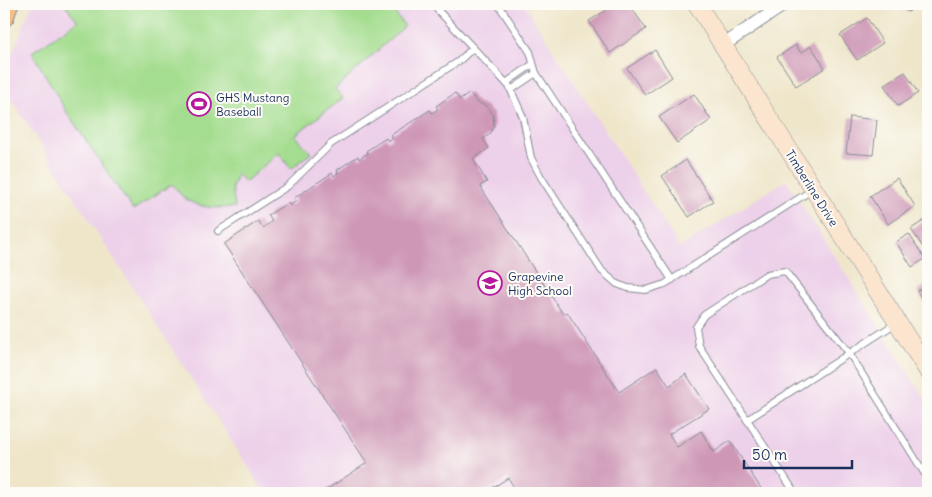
<svg xmlns="http://www.w3.org/2000/svg" width="932" height="497" viewBox="0 0 932 497" font-family="Delius,sans-serif">
<style>
.built{fill:#edd0e9}
.green{fill:#a4dd8f;stroke:#608676}
.building{fill:#ce97b6}
.lines{fill:none;stroke-linecap:round;stroke-linejoin:round}
.lane-casing{stroke:#858a94;stroke-width:8}
.street-casing{stroke:#858a94;stroke-width:14}
.secondary-casing{stroke:#858a94;stroke-width:19}
.primary-casing{stroke:#858a94;stroke-width:22}
.lane{stroke:#fff;stroke-width:6}
.street{stroke:#fff;stroke-width:12}
.secondary{stroke:#fbe5cf;stroke-width:18}
.primary{stroke:#f6be86;stroke-width:20}
.labels{text-anchor:middle;dominant-baseline:central;stroke-width:4;stroke-linejoin:round;paint-order:stroke}
.poi-label{font-size:12px;fill:#1b2f5e;stroke:#fdfcf7;text-anchor:start}
.street-label{font-size:12px;fill:#1b2f5e;stroke:#fdfcf7}
</style>
<rect width="100%" height="100%" fill="#fdfcf7"/>
<filter id="ink" filterUnits="userSpaceOnUse"><feTurbulence type="fractalNoise" baseFrequency=".02" numOctaves="2"/><feDisplacementMap in="SourceGraphic" scale="10" xChannelSelector="R" yChannelSelector="G"/><feConvolveMatrix kernelMatrix="1 2 1 2 8 2 1 2 1" color-interpolation-filters="sRGB"/></filter>
<filter id="wash" filterUnits="userSpaceOnUse"><feTurbulence type="fractalNoise" baseFrequency=".0096" numOctaves="4" result="noise"/><feDisplacementMap in="SourceGraphic" scale="20" xChannelSelector="R" yChannelSelector="G"/><feGaussianBlur stdDeviation="1.12" result="paint"/><feColorMatrix in="noise" values="0 0 0 0 0 0 0 0 0 0 0 0 0 0 0 0 0 1.4 0 .05"/><feComposite in="paint" operator="in"/></filter>
<g filter="url(#wash)">
<rect width="100%" height="100%" fill="#efe6ca"/>
<!-- built -->
<path class="built" d="M32 4H524L680 248 786 180 928 404V493H265L4 88V75Z"/>
<!-- green -->
<path class="green" d="M64 4H388L405 26 335 89 343 98 295 135 311 153 291 169 279 153 245 182 237 174 232 187 235 207C218 209 196 208 183 197 179 193 176 188 172 184L133 210 66 111 32 52 78 21Z"/>
<g id="blocks">
<!-- building -->
<g class="building">
<path d="M616 4H629L646 29 610 53 589 21Z"/>
<path d="M892 4H913L909 12Z"/>
<path d="M867 18 883 43 857 60 840 35Z"/>
<path d="M796 45 801 53 811 46 825 68 796 86 777 57Z"/>
<path d="M655 50 672 77 645 95 627 68Z"/>
<path d="M905 72 918 93 898 106 884 85Z"/>
<path d="M455 93 460 100 470 93 477 102 486 106 493 114 494 126 490 134 483 139 489 148 473 159 487 182 480 186 563 314 567 312 619 392 657 367 669 386 686 374 709 409 669 434 677 447 701 431 714 452 730 441 764 493H518L508 478 484 493H321L367 463 224 244 258 221 263 228 272 221 268 215 288 203 290 206 296 201 294 198 332 173 334 176 338 173 337 170 358 156 359 159 368 153 366 151 386 138 388 141 393 138 391 135 430 110 432 113 438 109 436 106Z"/>
<path d="M694 94 711 120 677 143 659 117Z"/>
<path d="M850 117 877 120 873 155 846 153Z"/>
<path d="M686 160 713 201 689 217 662 176Z"/>
<path d="M897 178 915 206 888 224 870 196Z"/>
<path d="M928 218V255L911 229Z"/>
<path d="M909 234 925 259 912 267 896 242Z"/>
<path d="M928 284V308L917 291Z"/>
</g>
</g>
</g>
<g filter="url(#ink)">
<use href="#blocks" fill-opacity="0" stroke="#858a94" stroke-width="1"/>
<g class="lines">
<!-- lane casing -->
<g class="lane-casing">
<g id="lane">
<path d="M432 4 509 86 523 117 531 158 541 177 602 271 617 284 628 288 646 290 665 284 812 190"/>
<path d="M498 4 530 52 536 73 672 280"/>
<path d="M506 83 533 64"/>
<path d="M511 90 536 73"/>
<path d="M218 231 288 186 331 144 459 61 473 48"/>
<path d="M747 420 896 323"/>
<path d="M795 493 699 346 696 327 704 315 767 274 785 271 849 353 928 479"/>
</g>
</g>
<!-- street casing -->
<g class="street-casing">
<path id="street" d="M722 46 785 4"/>
</g>
<!-- secondary casing -->
<g class="secondary-casing">
<path id="secondary" d="M697 4 928 371"/>
</g>
<!-- primary casing -->
<g class="primary-casing">
<path id="primary" d="M4 16 8 4"/>
</g>
<!-- lane -->
<use href="#lane" class="lane"/>
<!-- street -->
<use href="#street" class="street"/>
<!-- secondary -->
<use href="#secondary" class="secondary"/>
<!-- primary -->
<use href="#primary" class="primary"/>
</g>
</g>
<!-- icons -->
<defs>
<g id="stadium-ring" transform="scale(1.25)"><circle r="9.5" fill="#fdfcf7" stroke="#b5179e" stroke-width="1.5"/><path d="M0-5a6.5 5 0 1 0 0 10a6.5 5 0 1 0 0-10ZM-3.5-1.8h7v3.6h-7Z" fill="#b5179e"/></g>
<g id="school-ring" transform="scale(1.25)"><circle r="9.5" fill="#fdfcf7" stroke="#b5179e" stroke-width="1.5"/><path d="M0-5L7-2L0 1L-7-2ZM-4 1L0 2.5L4 1V4Q0 6-4 4Z" fill="#b5179e"/></g>
</defs>
<g fill-rule="evenodd">
<use href="#stadium-ring" x="199" y="104"/>
<use href="#school-ring" x="490" y="283"/>
</g>
<g class="labels">
<!-- poi labels -->
<g class="poi-label">
<text x="216" y="97">GHS Mustang<tspan x="216" dy="14">Baseball</tspan></text>
<text x="508" y="276">Grapevine<tspan x="508" dy="14">High School</tspan></text>
</g>
<!-- street labels -->
<g class="street-label">
<text transform="translate(812 188) rotate(58)">Timberline Drive</text>
</g>
</g>
<!-- margin -->
<rect width="932" height="497" fill="none" stroke="#fdfcf7" stroke-width="20"/>
<!-- scale -->
<path d="M744 460v8h108v-8" fill="none" stroke="#1b2f5e" stroke-width="2.5"/>
<text x="752" y="460" font-size="15" fill="#1b2f5e" stroke="#fdfcf7" stroke-width="4" paint-order="stroke">50 m</text>
</svg>
